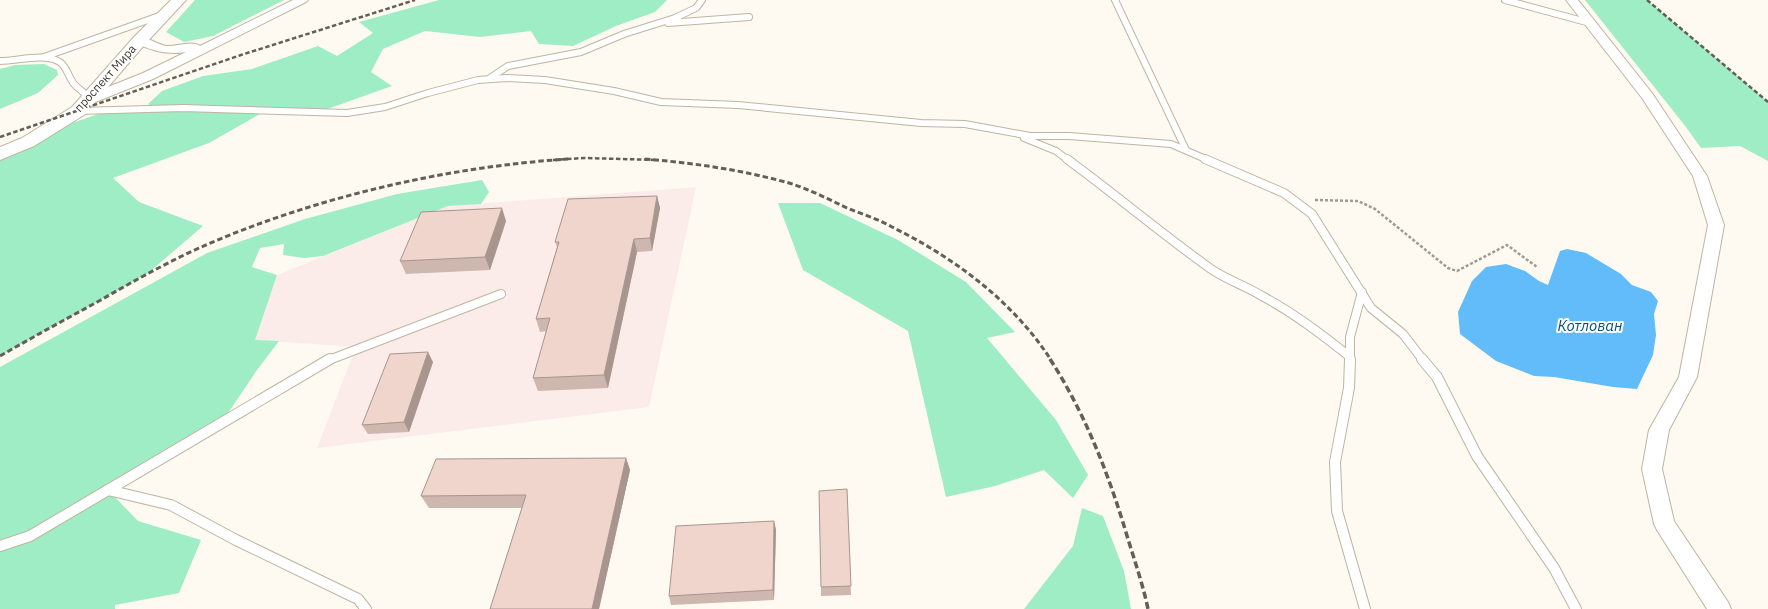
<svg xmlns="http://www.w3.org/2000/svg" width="1768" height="609" viewBox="0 0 1768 609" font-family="'IBM Plex Sans',sans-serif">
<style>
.industrial{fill:#fcece9}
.green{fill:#9eedc5}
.water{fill:#61bcf9}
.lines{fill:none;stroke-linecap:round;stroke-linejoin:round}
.service-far2-casing{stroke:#bfb59f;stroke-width:8}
.service-far1-casing{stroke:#bfb59f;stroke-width:10}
.service-casing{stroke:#bfb59f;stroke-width:12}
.minor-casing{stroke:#bfb59f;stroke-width:2}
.secondary-casing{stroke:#bfb59f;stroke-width:2}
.path{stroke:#9f9b92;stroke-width:2.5;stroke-dasharray:3 2;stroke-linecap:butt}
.service-far2{stroke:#fff;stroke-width:6}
.service-far1{stroke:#fff;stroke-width:8}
.service{stroke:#fff;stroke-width:10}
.minor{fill:#fff;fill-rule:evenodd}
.secondary{fill:#fff;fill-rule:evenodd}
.rail-far2{stroke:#635f56;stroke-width:2.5;stroke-dasharray:4.5 2.5;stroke-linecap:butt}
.rail-far1{stroke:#635f56;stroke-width:3;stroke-dasharray:5.5 3;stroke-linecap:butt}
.rail{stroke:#635f56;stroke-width:3.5;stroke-dasharray:7 3.5;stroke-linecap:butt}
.wall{fill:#ceb7af}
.shaded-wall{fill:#a7958e}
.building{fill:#efd5cb;stroke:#a7958e}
.labels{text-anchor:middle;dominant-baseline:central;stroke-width:4;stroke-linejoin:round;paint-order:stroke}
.far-street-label{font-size:12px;fill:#3b372e;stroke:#fff}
.water-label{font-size:15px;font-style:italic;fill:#044f76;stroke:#fff}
</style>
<rect width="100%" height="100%" fill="#fefaf1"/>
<!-- industrial -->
<path class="industrial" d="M696 187 649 407 317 448 356 347 254 340 277 275 448 206Z"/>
<!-- green -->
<g class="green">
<path d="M195 0H284L213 36 184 42 166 32Z"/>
<path d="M439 0H667L655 12 616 26 573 46 539 44 531 31 480 37 425 31 383 49 371 72 392 86 319 112 265 111 209 143 113 178 139 202 203 226 147 274 0 356V154L46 132 110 110 154 108 148 104 162 91 203 76 252 69 318 46 337 56 373 33 359 22Z"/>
<path d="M1585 0H1647L1768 102V161L1740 146 1701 148 1686 127Z"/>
<path d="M44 64 57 70 58 75 38 93 0 109V69L15 65Z"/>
<path d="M482 180 489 192 481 204 448 206 323 256 304 258 283 255 284 244 260 248 252 267 277 275 255 340 279 341 257 370 222 422 108 490 138 521 201 540 179 593 115 605V609H0V367L207 253 305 219 397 194Z"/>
<path d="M778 203H820L898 240 966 282 1015 332 987 338 1056 420 1088 475 1073 498 1044 470 995 486 946 497 908 331 803 270Z"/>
<path d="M1082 508 1103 516 1124 571 1131 609H1024L1073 546Z"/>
</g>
<!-- water -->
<path class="water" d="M1567 249 1586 253 1621 274 1632 285 1651 292 1658 301 1654 314 1656 335 1653 355 1637 389 1613 387 1554 377 1534 376 1496 361 1460 334 1458 312 1472 281 1486 267 1506 264 1525 271 1539 281 1548 285 1560 251Z"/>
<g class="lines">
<!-- service-far2 casing -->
<g class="service-far2-casing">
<g id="service-far2">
<path d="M1115 0 1186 150"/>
<path d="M1505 0 1590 23"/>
<path d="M668 23 749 17"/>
<path d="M44 57 162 15"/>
<path d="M0 61C18 61 47 52 61 63 67 68 69 78 74 84 80 91 85 91 88 100"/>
<path d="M490 78 508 66 581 52 624 34 675 18 696 8 702 0"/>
<path d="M78 111 183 108 347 113 385 107 428 93 478 80 506 78 545 80 614 91 661 102 738 105 921 123 965 124 1030 136H1069L1171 144 1208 160"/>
<path d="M1024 138 1056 151 1068 160"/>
</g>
</g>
<!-- service-far1 casing -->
<g class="service-far1-casing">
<g id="service-far1">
<path d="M1067 159C1116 195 1162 234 1211 269 1227 280 1246 286 1262 296 1294 313 1321 334 1349 356"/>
<path d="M1205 159 1284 193 1312 214 1371 308 1403 334 1423 360"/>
<path d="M329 360 501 294"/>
<path d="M1350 360V337L1362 292"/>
</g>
</g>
<!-- service casing -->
<g class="service-casing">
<g id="service">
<path d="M1350 359 1349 388 1335 462 1337 511 1365 609"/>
<path d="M1422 359 1437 377 1477 456 1554 568 1576 609"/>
<path d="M108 490 171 505 236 540 358 599 366 609"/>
<path d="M0 546 30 536 330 359"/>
</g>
</g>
<!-- minor casing -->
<g class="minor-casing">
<g id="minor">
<path d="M293 0H308L306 2 153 79 93 103H83L81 100 83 97 143 73 186 52C168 55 152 51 136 43L134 40 136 37C146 35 155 44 166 46 176 47 192 40 200 46Z"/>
<path d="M1566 0H1578L1652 93 1707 176 1724 225 1697 377 1669 430 1662 469 1674 521 1728 602 1731 609H1707L1657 530 1654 524 1642 469 1649 430 1679 377 1708 225 1693 176 1642 98Z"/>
</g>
</g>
<!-- secondary casing -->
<g class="secondary-casing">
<path id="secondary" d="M171 0H186L146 43 84 115 34 146 0 160V147L22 138 72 107 134 37Z"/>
</g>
<!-- path -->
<path class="path" d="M1315 200 1358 201 1375 209 1448 268 1457 271 1507 245 1537 267"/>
<!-- service-far2 -->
<use href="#service-far2" class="service-far2"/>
<!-- service-far1 -->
<use href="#service-far1" class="service-far1"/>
<!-- service -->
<use href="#service" class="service"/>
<!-- minor -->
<use href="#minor" class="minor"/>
<!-- secondary -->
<use href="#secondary" class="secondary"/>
<!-- rail-far2 -->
<g class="rail-far2">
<path d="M1647 0 1768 102"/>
<path d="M0 137 241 55 415 0"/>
<path d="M553 160 584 158 658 160"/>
</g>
<!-- rail-far1 -->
<g class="rail-far1">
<path d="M645 159C694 163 742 170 789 183 809 189 828 199 847 208 862 214 878 219 892 227 953 257 1013 301 1051 360"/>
<path d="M0 356C33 337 66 319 99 301 132 282 164 264 199 248 312 198 445 167 568 159"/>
</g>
<!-- rail -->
<path class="rail" d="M1050 359C1086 415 1109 475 1128 539 1135 562 1143 585 1148 609"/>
</g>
<!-- wall -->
<g class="wall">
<path d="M657 196 660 208 652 251 637 252 608 388 538 391 533 378 547 331 540 332 536 319 557 247 555 242Z"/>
<path d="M506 221 490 270 406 274 400 261Z"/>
<path d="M433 362 409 432 368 434 362 425Z"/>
<path d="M626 458 630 470 599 609H490L522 508H429L421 496Z"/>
<path d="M847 489 851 595 821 596V587Z"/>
<path d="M774 521 776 530 774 600 671 605 669 596Z"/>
</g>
<!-- shaded-wall -->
<g class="shaded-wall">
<path d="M657 196 660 208 652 251 650 238Z"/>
<path d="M502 208 506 221 490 270 485 257Z"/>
<path d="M634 239 637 252 608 388 604 375Z"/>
<path d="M428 352 433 362 409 432 404 422Z"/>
<path d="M626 458 630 470 599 609H592Z"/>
<path d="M774 521 776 530 774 600 773 590Z"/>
</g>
<!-- building -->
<g class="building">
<path d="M657 196 650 238 634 239 604 375 533 378 550 318 536 319 559 242H555L568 199Z"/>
<path d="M502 208 485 257 400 261 421 212Z"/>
<path d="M428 352 404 422 362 425 390 354Z"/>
<path d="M626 458 592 609H490L526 495 421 496 436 459Z"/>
<path d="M847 489 851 586 821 587 819 491Z"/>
<path d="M774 521 773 590 669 596 676 526Z"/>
</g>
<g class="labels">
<!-- far-street labels -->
<g class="far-street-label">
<text transform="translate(105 78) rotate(-48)">проспект Мира</text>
</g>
<!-- water labels -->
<g class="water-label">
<text x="1590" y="325">Котлован</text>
</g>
</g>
</svg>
